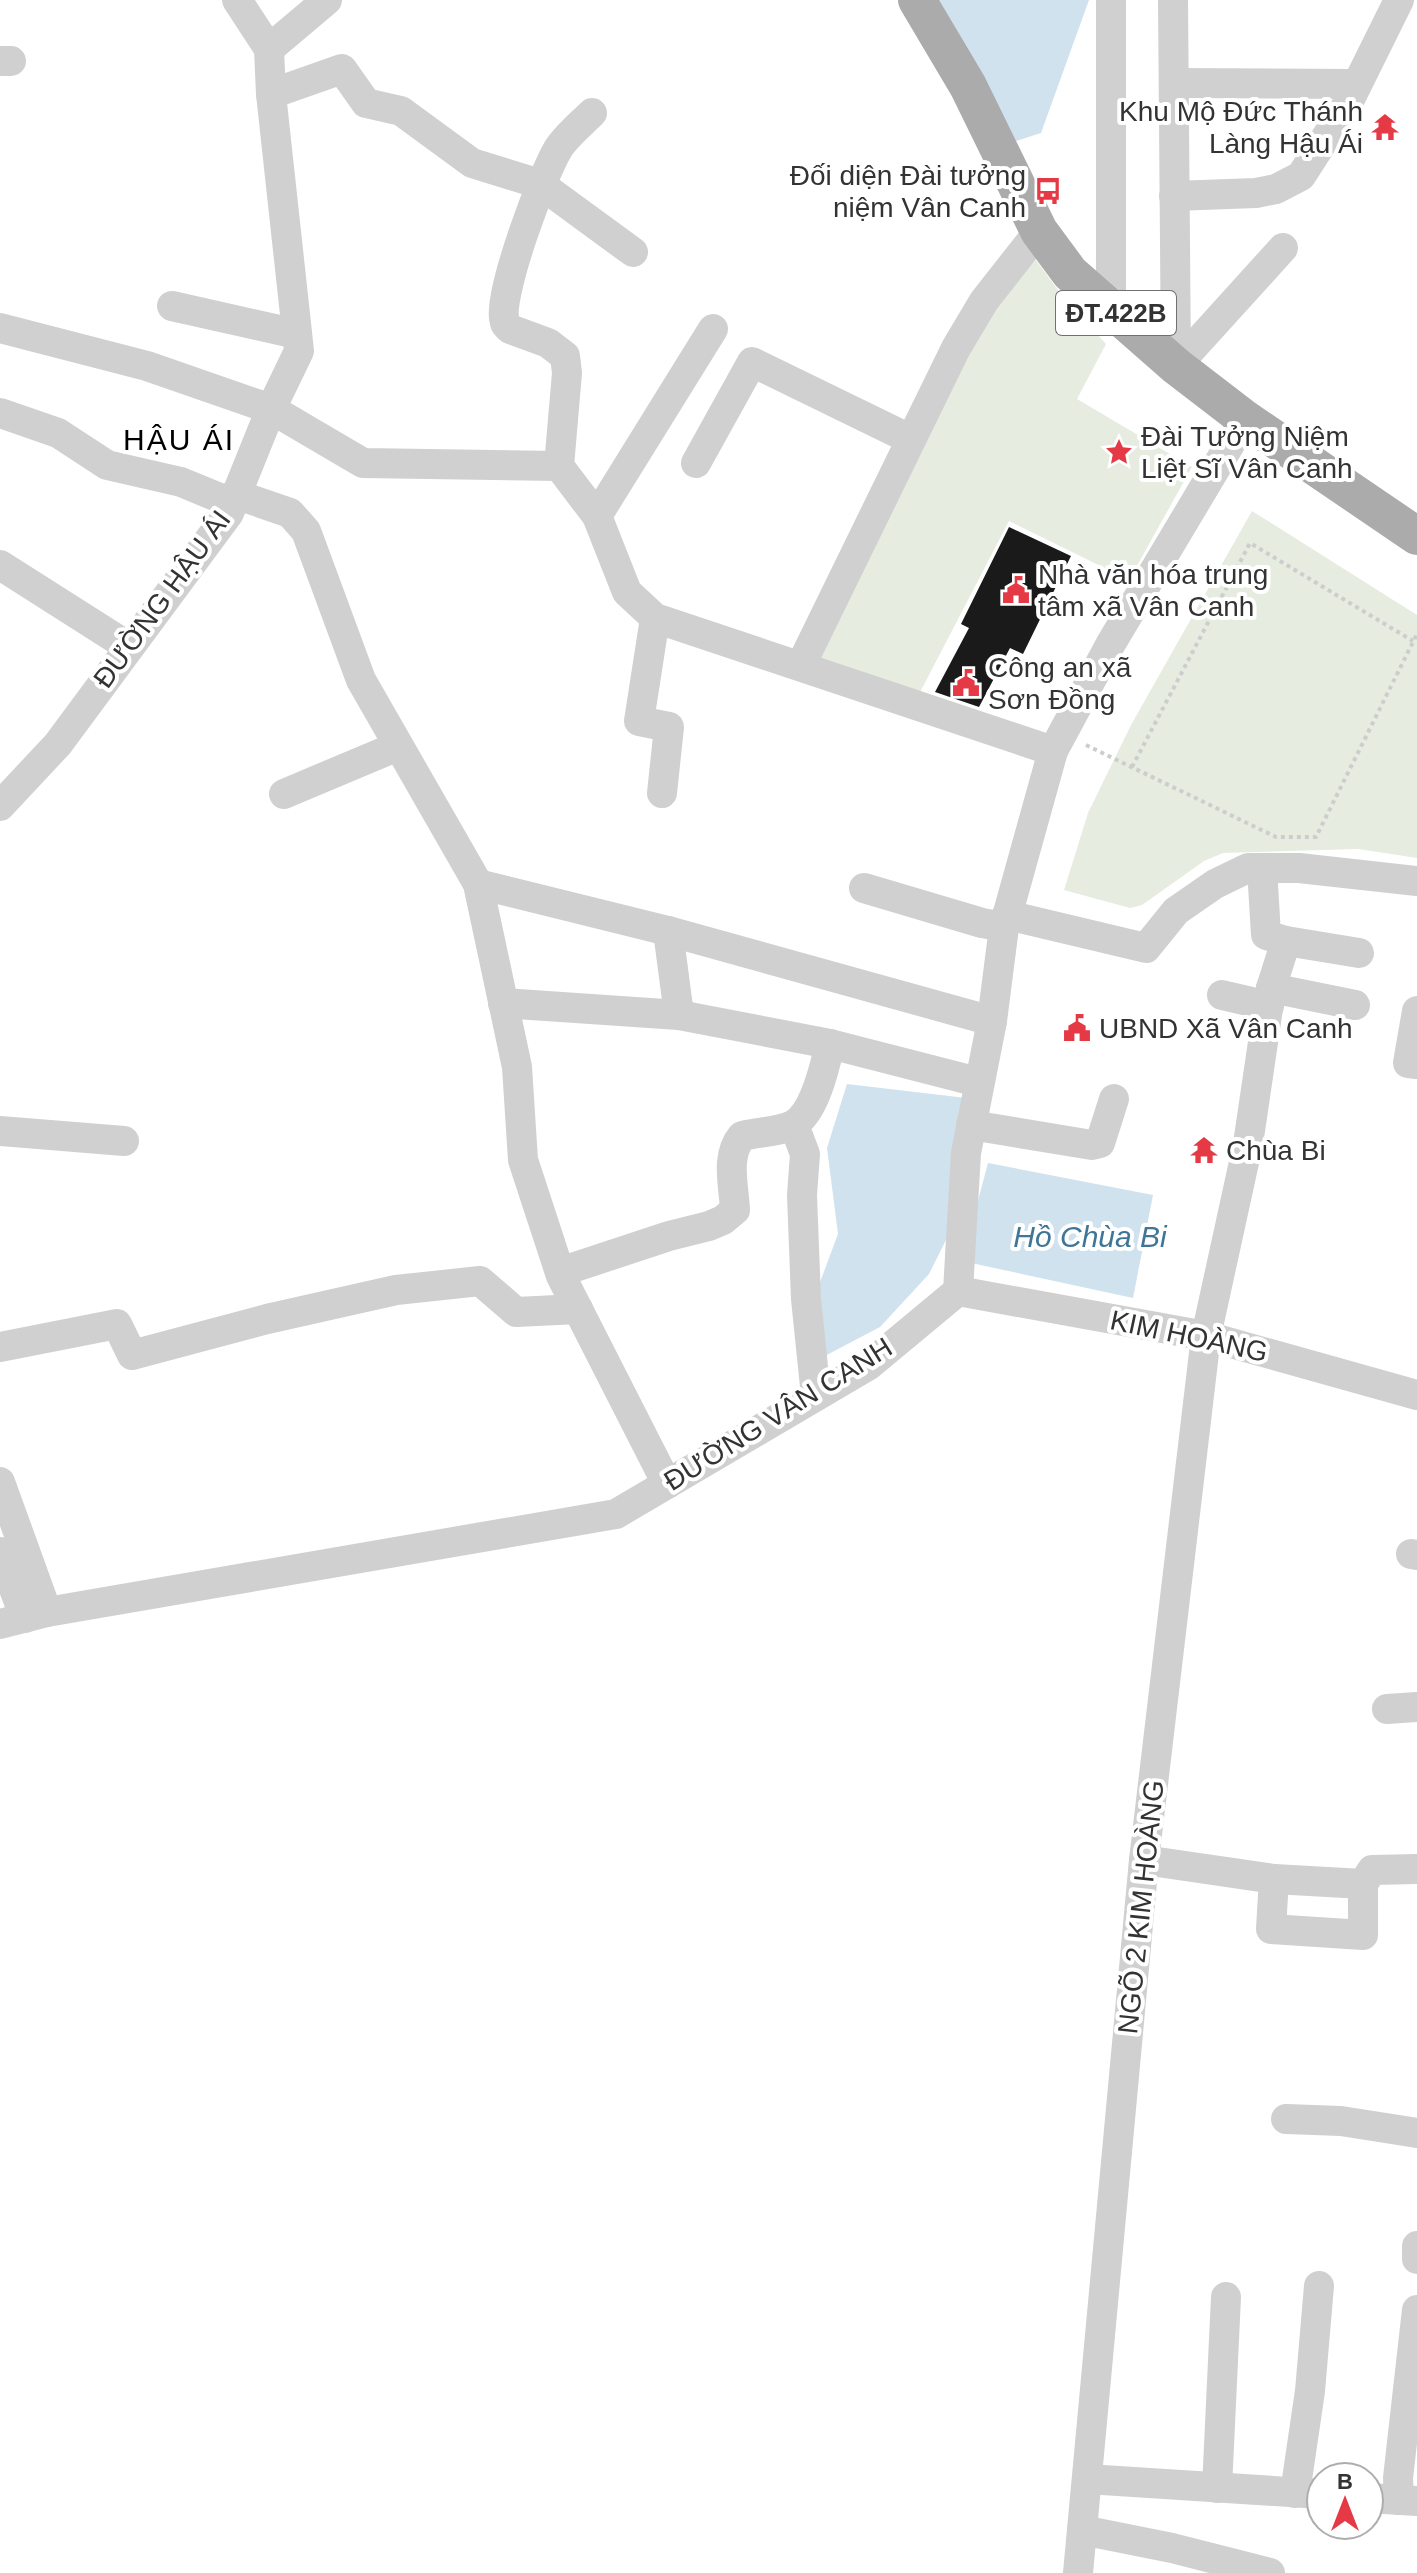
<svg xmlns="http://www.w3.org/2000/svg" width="1417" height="2573" viewBox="0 0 1417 2573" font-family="Arial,sans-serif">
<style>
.green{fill:#e6ecdf}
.water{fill:#cfe2ee}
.building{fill:#1a1a1a}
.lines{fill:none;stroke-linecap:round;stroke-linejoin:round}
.path{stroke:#cdcdcd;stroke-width:4;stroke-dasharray:4 4;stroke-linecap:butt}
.minor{stroke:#d0d0d0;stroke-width:30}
.major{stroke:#ababab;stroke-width:38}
.labels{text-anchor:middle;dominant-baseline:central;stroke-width:8;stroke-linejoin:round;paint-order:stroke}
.shield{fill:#fff;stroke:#707070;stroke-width:2}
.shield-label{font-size:26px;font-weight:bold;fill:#333}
.poi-label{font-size:28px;fill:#333;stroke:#fff;text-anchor:start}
.street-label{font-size:28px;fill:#333;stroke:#fff}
.neighbourhood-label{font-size:30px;letter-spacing:2px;fill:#000;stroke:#fff}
.water-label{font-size:30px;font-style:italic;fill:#3f7597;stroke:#fff}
</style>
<rect width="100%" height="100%" fill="#fff"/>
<!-- green -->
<g class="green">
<path d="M1036 260 1063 297 1106 344 1077 399 1192 467 1129 580 1009 521 916 700 812 661 989 306Z"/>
<path d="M1252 511 1417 615V858L1358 849 1223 853 1204 861 1142 905 1130 908 1064 890 1088 813 1131 725Z"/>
</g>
<!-- water -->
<g class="water">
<path d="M934 0H1089L1041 133 1013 142Z"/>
<path d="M847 1084 966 1098 946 1240 929 1274 880 1327 821 1358 816 1293 838 1234 827 1148Z"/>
<path d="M988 1163 1153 1195 1133 1298 962 1261Z"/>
</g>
<!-- building -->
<path class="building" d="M1009 527 1071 556 1023 654 1010 648 979 707 935 692 969 628 961 624Z"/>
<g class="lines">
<!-- path -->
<g class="path">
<path d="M1086 745 1276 837H1316L1417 634"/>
<path d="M1132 767 1250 543 1413 641"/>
</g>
<!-- minor -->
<g class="minor">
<path d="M1111 0V309"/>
<path d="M1173 0 1176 366"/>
<path d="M269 49 327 0"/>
<path d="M0 61H11"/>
<path d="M1174 83 1355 84"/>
<path d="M271 94 342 69 366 103 401 111 472 163 540 184 633 252"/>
<path d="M1174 196 1256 193 1276 189 1301 176 1348 103 1399 0"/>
<path d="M172 306 297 334"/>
<path d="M0 328 147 366 271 409 363 463 559 466 597 516"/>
<path d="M713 329 597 516 627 592 655 618 1053 751"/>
<path d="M1176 366 1283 248"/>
<path d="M0 413 58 433 107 465 181 482 232 503"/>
<path d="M696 463 752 362 910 439"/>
<path d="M559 466 567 373 565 356 548 343 510 329C505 324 505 325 504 318 500 289 542 176 558 149 566 136 581 124 592 113"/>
<path d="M235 494 290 513 306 531 361 680 478 884 517 1067 523 1160 561 1276 667 1484"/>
<path d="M0 565 129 647"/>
<path d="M655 618 639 721 669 727 662 793"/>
<path d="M801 665 956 348 984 301 1039 231"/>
<path d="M284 794 398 746"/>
<path d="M0 806 58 744 229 513 271 409 299 351 271 94 269 49 237 0"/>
<path d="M1262 868 1266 935 1286 941 1359 953"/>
<path d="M478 884 668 931 992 1021"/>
<path d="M864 888 982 923 1004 927"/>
<path d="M1007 915 1146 948 1176 911 1215 884 1248 868H1299L1417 881"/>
<path d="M668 931 679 1015"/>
<path d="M1271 988 1355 1005"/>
<path d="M1222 995 1269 1006"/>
<path d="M503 1003 679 1015 830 1044 978 1082"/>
<path d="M1417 1011 1408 1063 1417 1064"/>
<path d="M794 1125 805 1154 802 1195 806 1299 816 1396"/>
<path d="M971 1125 1092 1145 1100 1143 1114 1099"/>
<path d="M0 1131 124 1141"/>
<path d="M560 1272 669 1236 709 1226 723 1220 735 1210C734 1186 725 1156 742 1136 758 1132 779 1132 793 1125 815 1113 825 1066 830 1044"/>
<path d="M958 1291 1206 1336 1417 1395"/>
<path d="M0 1347 117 1324 132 1355 267 1319 396 1290 480 1281 516 1312 578 1309"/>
<path d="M0 1482 47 1612"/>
<path d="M0 1552 25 1618"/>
<path d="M1411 1554 1417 1555"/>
<path d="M0 1624 47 1612 616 1514 869 1365 958 1291 966 1153 992 1021 1004 927 1053 751 1110 645 1245 419"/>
<path d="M1387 1709 1417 1707"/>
<path d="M1144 1860 1274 1879 1363 1884 1372 1870 1417 1869"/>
<path d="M1274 1879 1271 1929 1363 1935V1884"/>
<path d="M1286 2119 1341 2121 1417 2133"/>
<path d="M1417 2246V2259"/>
<path d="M1087 2479 1321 2494"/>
<path d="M1217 2488 1226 2297"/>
<path d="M1295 2493 1310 2391 1319 2286"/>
<path d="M1369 2498 1417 2501"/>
<path d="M1399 2500 1398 2478 1417 2310"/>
<path d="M1082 2530 1172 2548 1270 2573"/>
<path d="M1078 2573 1144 1860 1206 1336 1248 1144 1271 988 1286 941"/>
</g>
<!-- major -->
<path class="major" d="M917 0 968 86 1039 231 1070 273 1176 366 1245 419 1417 536"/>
</g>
<!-- icons -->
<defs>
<g id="temple-bare" transform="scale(2.16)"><path d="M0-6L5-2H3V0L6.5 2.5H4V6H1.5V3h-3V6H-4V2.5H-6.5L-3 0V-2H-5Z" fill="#e63946" stroke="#fff" stroke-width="2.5" paint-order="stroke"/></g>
<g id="bus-bare" transform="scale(2.16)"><path d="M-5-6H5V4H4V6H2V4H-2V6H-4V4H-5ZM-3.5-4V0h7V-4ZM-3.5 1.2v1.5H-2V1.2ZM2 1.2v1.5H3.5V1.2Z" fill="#e63946" stroke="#fff" stroke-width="2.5" paint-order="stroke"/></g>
<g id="sight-bare" transform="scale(2.16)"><path d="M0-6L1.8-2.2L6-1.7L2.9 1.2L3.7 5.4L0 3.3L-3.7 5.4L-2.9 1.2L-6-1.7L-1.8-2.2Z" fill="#e63946" stroke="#fff" stroke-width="2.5" paint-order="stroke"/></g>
<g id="civic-bare" transform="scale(2.16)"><path d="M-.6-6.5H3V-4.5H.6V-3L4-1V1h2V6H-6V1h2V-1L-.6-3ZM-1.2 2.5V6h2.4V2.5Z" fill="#e63946" stroke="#fff" stroke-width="2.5" paint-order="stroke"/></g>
</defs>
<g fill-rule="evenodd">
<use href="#temple-bare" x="1385" y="127"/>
<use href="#bus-bare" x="1048" y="191"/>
<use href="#sight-bare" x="1119" y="452"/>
<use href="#civic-bare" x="1016" y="590"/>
<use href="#civic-bare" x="966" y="683"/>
<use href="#civic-bare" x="1077" y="1028"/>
<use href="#temple-bare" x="1204" y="1150"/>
</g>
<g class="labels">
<!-- shield labels -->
<rect class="shield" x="1056" y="291" width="120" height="44" rx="6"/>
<g class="shield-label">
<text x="1116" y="313">ĐT.422B</text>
</g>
<!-- poi labels -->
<g class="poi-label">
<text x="1363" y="111" text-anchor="end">Khu Mộ Đức Thánh<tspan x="1363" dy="32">Làng Hậu Ái</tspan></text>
<text x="1026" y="175" text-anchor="end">Đối diện Đài tưởng<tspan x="1026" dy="32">niệm Vân Canh</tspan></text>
<text x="1141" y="436">Đài Tưởng Niệm<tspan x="1141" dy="32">Liệt Sĩ Vân Canh</tspan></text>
<text x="1038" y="574">Nhà văn hóa trung<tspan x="1038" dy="32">tâm xã Vân Canh</tspan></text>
<text x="988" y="667">Công an xã<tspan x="988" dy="32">Sơn Đồng</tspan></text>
<text x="1099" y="1028">UBND Xã Vân Canh</text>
<text x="1226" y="1150">Chùa Bi</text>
</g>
<!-- street labels -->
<g class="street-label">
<text transform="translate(162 599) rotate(-54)">ĐƯỜNG HẬU ÁI</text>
<text transform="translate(1189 1336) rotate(12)">KIM HOÀNG</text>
<text transform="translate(778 1414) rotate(-32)">ĐƯỜNG VÂN CANH</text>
<text transform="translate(1141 1907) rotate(-84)">NGÕ 2 KIM HOÀNG</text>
</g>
<!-- neighbourhood labels -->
<g class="neighbourhood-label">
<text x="179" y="439">HẬU ÁI</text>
</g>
<!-- water labels -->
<g class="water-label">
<text x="1090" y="1236">Hồ Chùa Bi</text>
</g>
</g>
<!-- north arrow -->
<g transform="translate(1345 2501)"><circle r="38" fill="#ffffff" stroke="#adadad" stroke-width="2"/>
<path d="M0-6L14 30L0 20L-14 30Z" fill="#e63946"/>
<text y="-12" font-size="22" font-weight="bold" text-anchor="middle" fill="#333333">B</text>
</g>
</svg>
